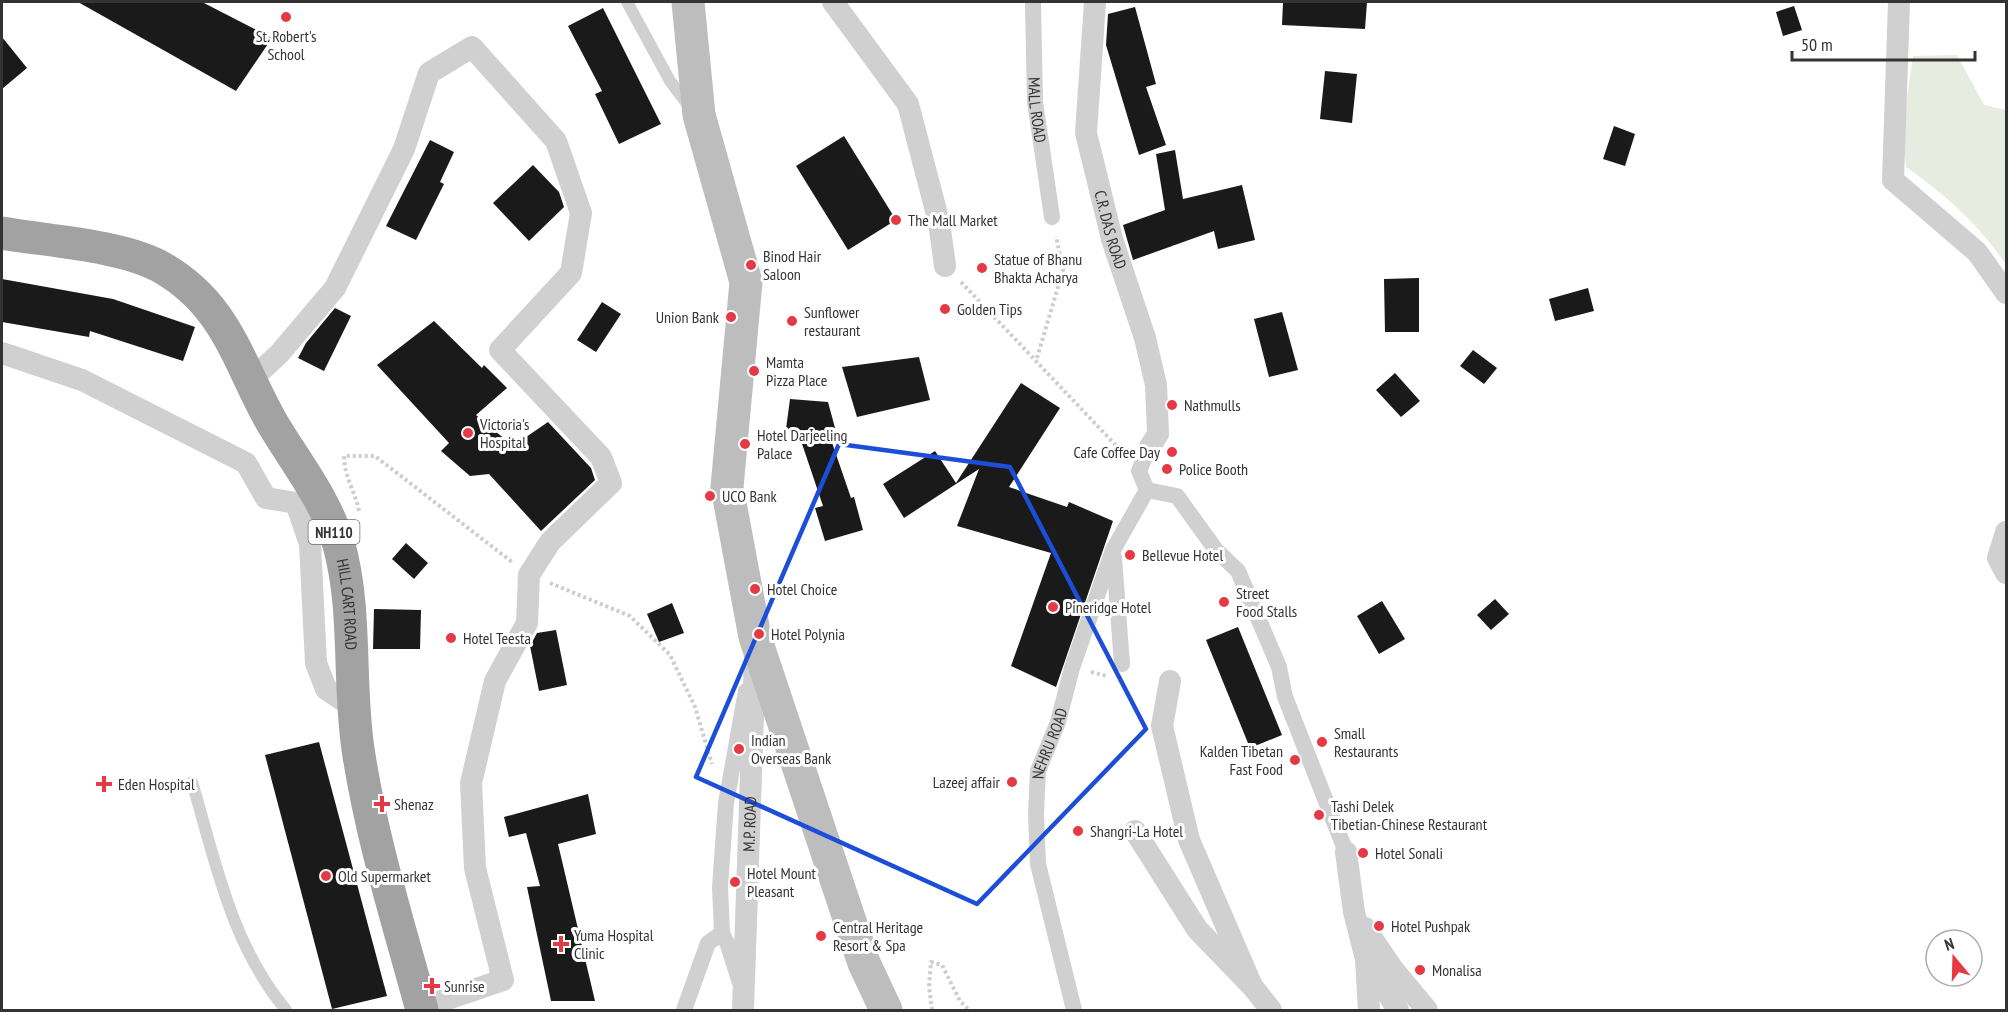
<svg xmlns="http://www.w3.org/2000/svg" width="2008" height="1012" viewBox="0 0 2008 1012" font-family="'PT Sans Narrow',sans-serif">
<style>
.green{fill:#e6ecdf}
.building{fill:#1a1a1a}
.lines{fill:none;stroke-linecap:round;stroke-linejoin:round}
.path{stroke:#cdcdcd;stroke-width:4;stroke-dasharray:3 3;stroke-linecap:butt}
.service{stroke:#d0d0d0;stroke-width:12}
.pedestrian{stroke:#d0d0d0;stroke-width:16}
.minor{stroke:#d0d0d0;stroke-width:22}
.secondary{stroke:#bdbdbd;stroke-width:33}
.trunk{stroke:#a2a2a2;stroke-width:33}
.marked{fill:none;stroke:#1d4ed8;stroke-width:4.5;stroke-linejoin:round}
.poi-dot{fill:#e63946;stroke:#fff;stroke-width:2}
.labels{text-anchor:middle;dominant-baseline:central;stroke-width:6;stroke-linejoin:round;paint-order:stroke}
.shield{fill:#fff;stroke:#707070;stroke-width:1.5}
.shield-label{font-size:15px;font-weight:bold;fill:#333}
.poi-label{font-size:16px;fill:#333;stroke:#fff;text-anchor:start}
.street-label{font-size:16px;fill:#333;stroke:#fff}
</style>
<rect width="100%" height="100%" fill="#fff"/>
<!-- green -->
<path class="green" d="M1957 55 1984 105 2006 110V264C1977 223 1948 197 1906 167L1902 131 1913 56Z"/>
<!-- building -->
<g class="building">
<path d="M78 2H202L272 38 236 91Z"/>
<path d="M1283 2H1367L1365 29 1282 25Z"/>
<path d="M1794 6 1802 30 1783 36 1776 12Z"/>
<path d="M1135 7 1156 84 1146 87 1166 145 1139 155 1106 45 1108 14Z"/>
<path d="M603 8 661 124 619 144 595 94 602 91 568 26Z"/>
<path d="M2 37 27 68 2 89Z"/>
<path d="M1325 71 1357 74 1352 123 1320 119Z"/>
<path d="M1614 126 1635 134 1625 166 1603 159Z"/>
<path d="M844 136 896 220 848 250 796 166Z"/>
<path d="M430 140 454 152 440 182 444 184 416 240 386 226Z"/>
<path d="M1175 150 1183 199 1242 185 1255 240 1218 249 1214 231 1133 260 1123 225 1165 210 1156 154Z"/>
<path d="M533 165 559 192 564 207 529 241 493 203Z"/>
<path d="M1419 278V332H1385L1384 279Z"/>
<path d="M2 279 113 299 195 327 183 361 90 331 89 337 2 322Z"/>
<path d="M1588 288 1594 311 1555 321 1549 299Z"/>
<path d="M602 302 621 314 596 352 577 340Z"/>
<path d="M335 308 351 316 324 371 298 358 306 343Z"/>
<path d="M1282 312 1298 370 1269 377 1254 319Z"/>
<path d="M434 321 482 368 484 365 507 388 476 415 513 446 548 422 591 468 595 480 541 531 489 474 470 476 441 451 449 443 377 365Z"/>
<path d="M1473 350 1497 368 1484 384 1460 366Z"/>
<path d="M919 357 930 400 857 417 842 367Z"/>
<path d="M1395 373 1420 401 1401 417 1376 390Z"/>
<path d="M1021 383 1060 408 1009 487 1067 507 1069 502 1113 521 1056 687 1011 666 1051 553 957 526 979 469 904 518 883 484 935 451 956 483Z"/>
<path d="M790 399 828 402 835 428H827L851 498 854 497 863 530 825 541 815 508 823 506 797 429H786Z"/>
<path d="M406 543 428 563 414 579 392 559Z"/>
<path d="M1495 599 1509 614 1491 630 1477 615Z"/>
<path d="M1382 601 1405 639 1379 654 1357 616Z"/>
<path d="M672 603 684 633 659 642 647 614Z"/>
<path d="M374 609 421 610 420 649H373Z"/>
<path d="M1238 627 1282 735 1250 748 1206 640Z"/>
<path d="M556 630 567 685 539 691 530 646 537 633Z"/>
<path d="M319 742 387 996 332 1009 265 755Z"/>
<path d="M588 794 596 834 558 844 595 1001H551L527 887 540 886 526 833 509 837 504 817Z"/>
</g>
<g class="lines">
<!-- path -->
<g class="path">
<path d="M961 282 1125 455"/>
<path d="M1037 358 1063 270 1056 236"/>
<path d="M359 511C355 491 344 476 344 456H375L512 562"/>
<path d="M550 583 630 616 670 655 695 707 712 764"/>
<path d="M1091 672 1107 676"/>
<path d="M932 1010 929 987 931 962 942 965 960 1001 969 1010"/>
</g>
<!-- service -->
<g class="service">
<path d="M627 2 670 81 689 106"/>
<path d="M192 782C216 863 231 944 286 1010"/>
</g>
<!-- pedestrian -->
<g class="pedestrian">
<path id="s1" d="M1033 2 1035 102 1052 217"/>
<path d="M1148 450 1139 471 1147 490 1177 496 1216 550 1238 571 1279 667 1285 697 1346 852"/>
<path d="M1114 557 1122 664"/>
<path d="M740 983 728 945 722 933 720 887 726 803 746 691"/>
<path d="M684 1010 708 943 722 933"/>
<path id="s2" d="M1074 1010 1038 864 1036 814 1038 771 1058 722 1072 668 1113 550 1147 490"/>
</g>
<!-- minor -->
<g class="minor">
<path d="M833 2 908 104 939 222 945 266"/>
<path id="s3" d="M1095 2 1086 133 1112 239 1145 338 1156 385 1158 434 1148 450"/>
<path d="M1899 2 1893 180 1977 252 2006 293"/>
<path d="M2 353 82 380 246 463 266 498 296 503 310 544 316 663 326 689 353 707"/>
<path d="M252 379 279 354 335 288 404 149 429 73 472 47 556 141 581 213 571 273 500 350 601 457 611 483 550 542 529 575 527 623 495 681 471 783 475 868 503 980 421 1008"/>
<path d="M2006 532 1998 558 2006 573"/>
<path d="M1170 681 1162 726 1189 840 1252 986"/>
<path d="M1135 831 1197 929 1252 986 1271 1010"/>
<path d="M1346 852 1354 912 1366 959 1369 1010"/>
<path d="M1365 928 1392 968 1427 1010"/>
<path d="M1369 963 1398 1010"/>
<path id="s4" d="M743 1010 755 655"/>
</g>
<!-- secondary -->
<path class="secondary" d="M688 2 699 115 746 282 727 487 755 637 864 963 886 1010"/>
<!-- trunk -->
<path class="trunk" id="s5" d="M2 233C48 241 119 245 159 266 226 303 237 360 271 421 295 462 326 499 339 545 357 610 348 682 358 749 371 837 399 925 422 1010"/>
</g>
<!-- marked area -->
<path class="marked" d="M839 444 1010 467 1146 729 977 904 696 777Z"/>
<!-- markers -->
<g class="poi-dot">
<circle cx="286" cy="17" r="6"/>
<circle cx="896" cy="220" r="6"/>
<circle cx="751" cy="265" r="6"/>
<circle cx="982" cy="268" r="6"/>
<circle cx="945" cy="309" r="6"/>
<circle cx="731" cy="317" r="6"/>
<circle cx="792" cy="321" r="6"/>
<circle cx="754" cy="371" r="6"/>
<circle cx="1172" cy="405" r="6"/>
<circle cx="468" cy="433" r="6"/>
<circle cx="745" cy="444" r="6"/>
<circle cx="1172" cy="452" r="6"/>
<circle cx="1167" cy="469" r="6"/>
<circle cx="710" cy="496" r="6"/>
<circle cx="1130" cy="555" r="6"/>
<circle cx="755" cy="589" r="6"/>
<circle cx="1224" cy="602" r="6"/>
<circle cx="1053" cy="607" r="6"/>
<circle cx="759" cy="634" r="6"/>
<circle cx="451" cy="638" r="6"/>
<circle cx="1322" cy="742" r="6"/>
<circle cx="739" cy="749" r="6"/>
<circle cx="1295" cy="760" r="6"/>
<circle cx="1012" cy="782" r="6"/>
<path d="M101 775h6v6h6v6h-6v6h-6v-6h-6v-6h6z"/>
<path d="M379 795h6v6h6v6h-6v6h-6v-6h-6v-6h6z"/>
<circle cx="1319" cy="815" r="6"/>
<circle cx="1078" cy="831" r="6"/>
<circle cx="1363" cy="853" r="6"/>
<circle cx="326" cy="876" r="6"/>
<circle cx="735" cy="882" r="6"/>
<circle cx="1379" cy="926" r="6"/>
<circle cx="821" cy="936" r="6"/>
<path d="M558 935h6v6h6v6h-6v6h-6v-6h-6v-6h6z"/>
<circle cx="1420" cy="970" r="6"/>
<path d="M429 977h6v6h6v6h-6v6h-6v-6h-6v-6h6z"/>
</g>
<g class="labels">
<!-- shield labels -->
<rect class="shield" x="308.5" y="520" width="51" height="24" rx="4.5"/>
<g class="shield-label">
<text x="334" y="532">NH110</text>
</g>
<!-- poi labels -->
<g class="poi-label">
<text x="286" y="36" text-anchor="middle">St. Robert's<tspan x="286" dy="18">School</tspan></text>
<text x="908" y="220">The Mall Market</text>
<text x="763" y="256">Binod Hair<tspan x="763" dy="18">Saloon</tspan></text>
<text x="994" y="259">Statue of Bhanu<tspan x="994" dy="18">Bhakta Acharya</tspan></text>
<text x="957" y="309">Golden Tips</text>
<text x="804" y="312">Sunflower<tspan x="804" dy="18">restaurant</tspan></text>
<text x="719" y="317" text-anchor="end">Union Bank</text>
<text x="766" y="362">Mamta<tspan x="766" dy="18">Pizza Place</tspan></text>
<text x="1184" y="405">Nathmulls</text>
<text x="480" y="424">Victoria's<tspan x="480" dy="18">Hospital</tspan></text>
<text x="757" y="435">Hotel Darjeeling<tspan x="757" dy="18">Palace</tspan></text>
<text x="1160" y="452" text-anchor="end">Cafe Coffee Day</text>
<text x="1179" y="469">Police Booth</text>
<text x="722" y="496">UCO Bank</text>
<text x="1142" y="555">Bellevue Hotel</text>
<text x="767" y="589">Hotel Choice</text>
<text x="1236" y="593">Street<tspan x="1236" dy="18">Food Stalls</tspan></text>
<text x="1065" y="607">Pineridge Hotel</text>
<text x="771" y="634">Hotel Polynia</text>
<text x="463" y="638">Hotel Teesta</text>
<text x="1334" y="733">Small<tspan x="1334" dy="18">Restaurants</tspan></text>
<text x="751" y="740">Indian<tspan x="751" dy="18">Overseas Bank</tspan></text>
<text x="1283" y="751" text-anchor="end">Kalden Tibetan<tspan x="1283" dy="18">Fast Food</tspan></text>
<text x="1000" y="782" text-anchor="end">Lazeej affair</text>
<text x="118" y="784">Eden Hospital</text>
<text x="394" y="804">Shenaz</text>
<text x="1331" y="806">Tashi Delek<tspan x="1331" dy="18">Tibetian-Chinese Restaurant</tspan></text>
<text x="1090" y="831">Shangri-La Hotel</text>
<text x="1375" y="853">Hotel Sonali</text>
<text x="747" y="873">Hotel Mount<tspan x="747" dy="18">Pleasant</tspan></text>
<text x="338" y="876">Old Supermarket</text>
<text x="1391" y="926">Hotel Pushpak</text>
<text x="833" y="927">Central Heritage<tspan x="833" dy="18">Resort &amp; Spa</tspan></text>
<text x="574" y="935">Yuma Hospital<tspan x="574" dy="18">Clinic</tspan></text>
<text x="1432" y="970">Monalisa</text>
<text x="444" y="986">Sunrise</text>
</g>
<!-- street labels -->
<g class="street-label">
<text stroke="none"><textPath href="#s1" startOffset="108">MALL ROAD</textPath></text>
<text stroke="none"><textPath href="#s3" startOffset="231">C.R. DAS ROAD</textPath></text>
<text stroke="none"><textPath href="#s5" startOffset="558">HILL CART ROAD</textPath></text>
<text stroke="none"><textPath href="#s2" startOffset="273">NEHRU ROAD</textPath></text>
<text stroke="none"><textPath href="#s4" startOffset="186">M.P. ROAD</textPath></text>
</g>
</g>
<!-- border -->
<rect width="2008" height="1012" fill="none" stroke="#333333" stroke-width="6"/>
<!-- north arrow -->
<g transform="translate(1954 958) rotate(341)"><circle r="28" fill="#ffffff" stroke="#adadad" stroke-width="1.5"/>
<path d="M0-4.5L10 22L0 15L-10 22Z" fill="#e63946"/>
<text y="-9" font-size="16" font-weight="bold" text-anchor="middle" fill="#333333">N</text>
</g>
<!-- scale -->
<path d="M1792 51v9h183v-9" fill="none" stroke="#333333" stroke-width="3"/>
<text x="1801" y="51" font-size="18" fill="#333333" stroke="#ffffff" stroke-width="4.5" paint-order="stroke">50 m</text>
</svg>
